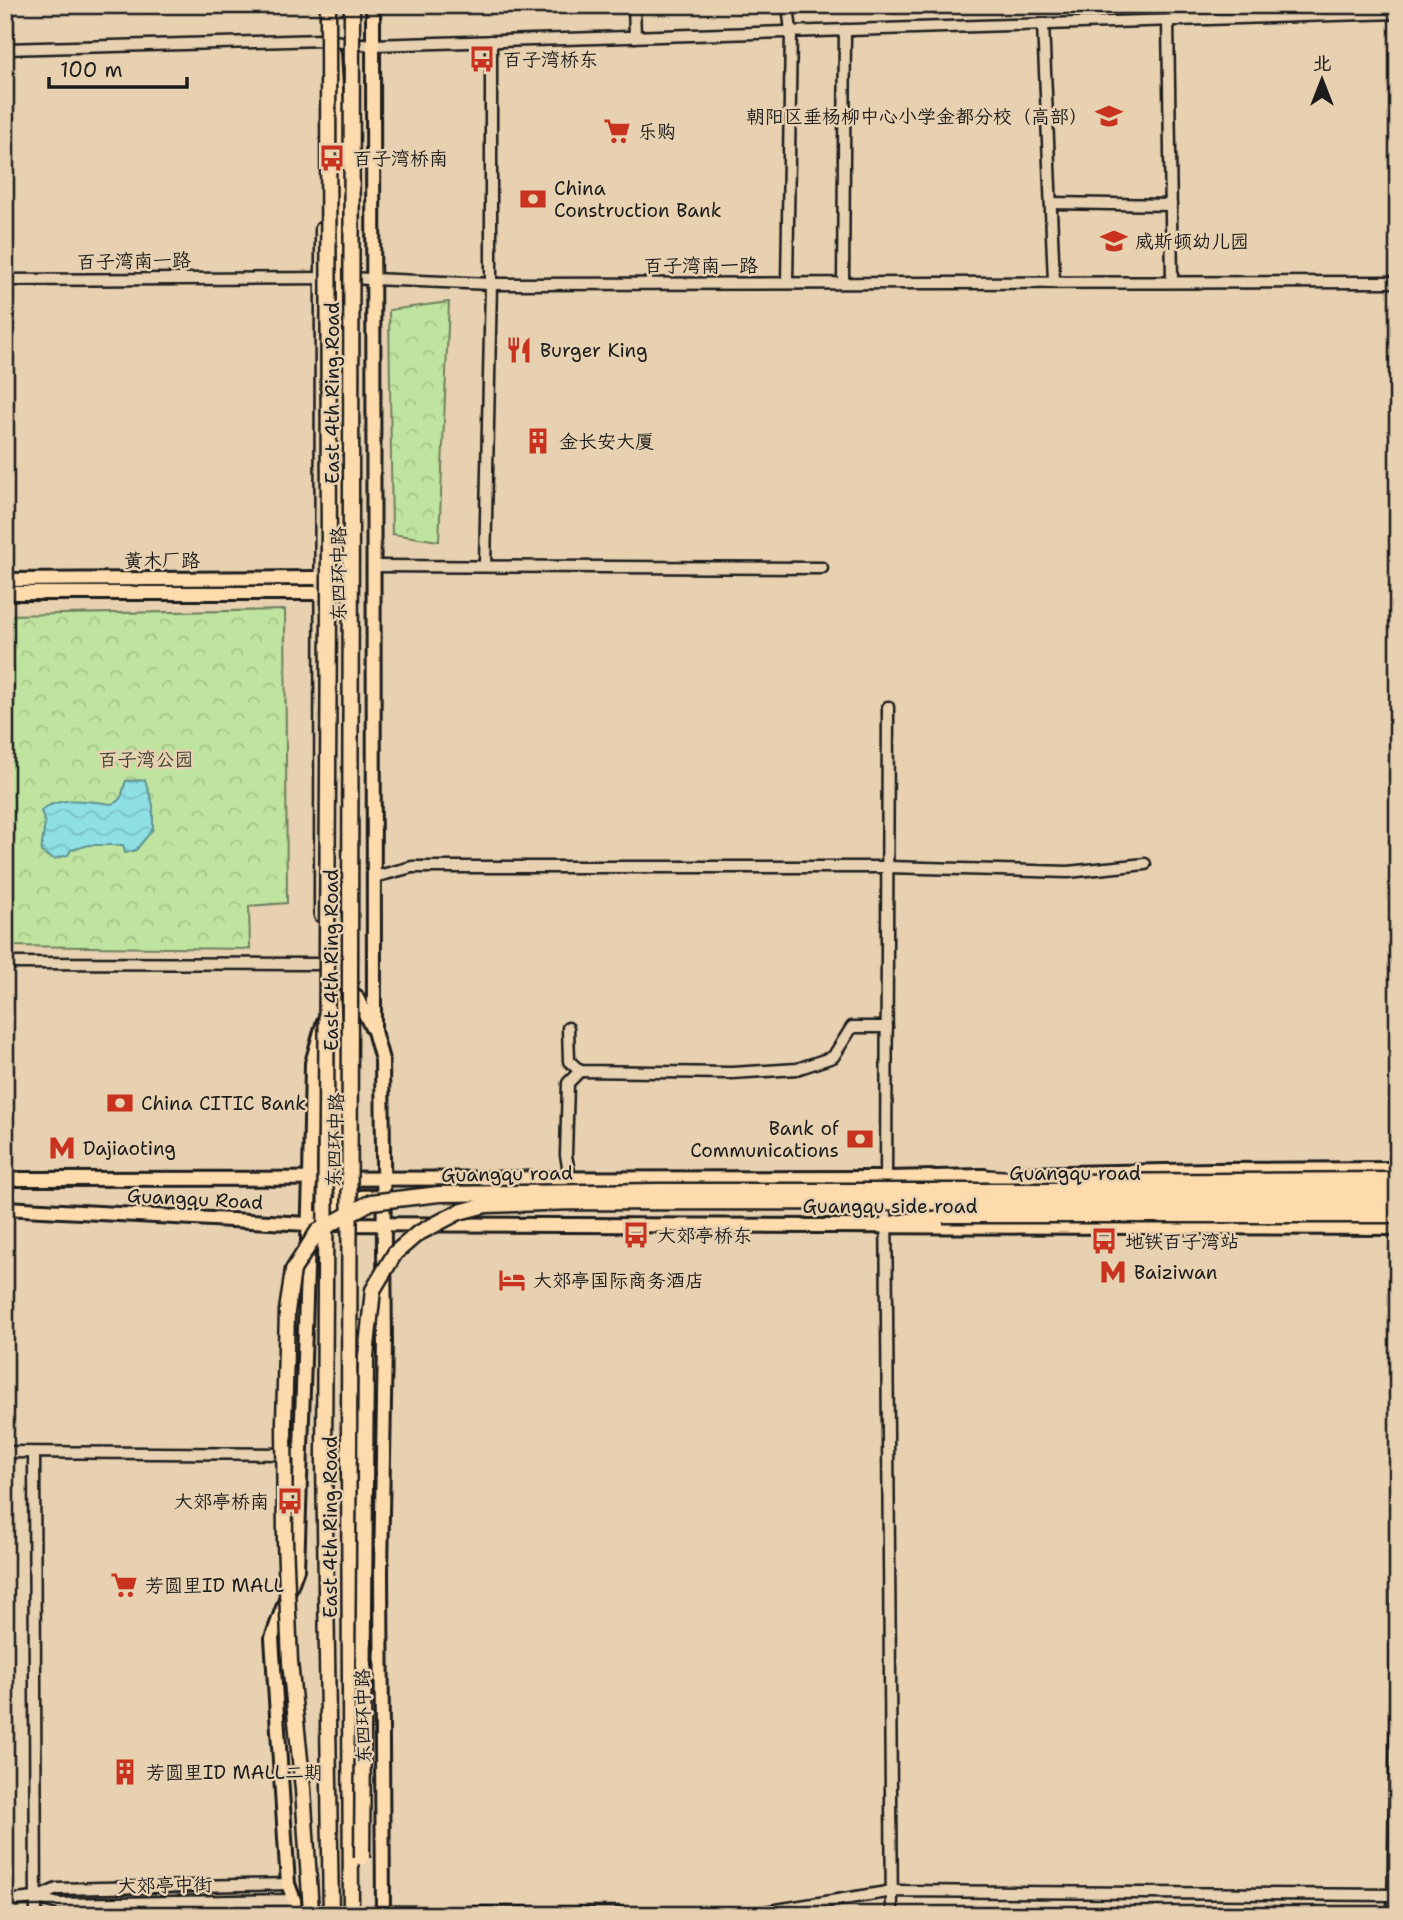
<svg xmlns="http://www.w3.org/2000/svg" width="1403" height="1920" viewBox="0 0 1403 1920" font-family="'Shantell Sans','LXGW WenKai TC',sans-serif">
<style>
.forest{fill:url(#forest-crowns);stroke:#6e805e;stroke-width:2}
.water{fill:url(#water-waves);stroke:#609294;stroke-width:2}
.lines{fill:none;stroke-linecap:round;stroke-linejoin:round}
.minor-casing{stroke:#1c1c1c;stroke-width:15}
.major-casing{stroke:#1c1c1c;stroke-width:18}
.highway-casing{stroke:#1c1c1c;stroke-width:19}
.minor{stroke:#e7d1b0;stroke-width:10}
.major{stroke:#fddbac;stroke-width:12}
.highway{stroke:#fddbac;stroke-width:14}
.highway-bridge-casing{stroke:#1c1c1c;stroke-width:19;stroke-linecap:butt}
.highway-bridge{stroke:#fddbac;stroke-width:14}
.labels{text-anchor:middle;dominant-baseline:central;stroke-width:5;stroke-linejoin:round;paint-order:stroke}
.poi-label{font-size:19px;fill:#1c1c1c;stroke:#e7d1b0;text-anchor:start}
.street-label{font-size:19px;fill:#1c1c1c;stroke:#e7d1b0}
.park-label{font-size:19px;fill:#3d4436;stroke:#e7d1b0}
</style>
<defs>
<pattern id="forest-crowns" width="20" height="18" patternUnits="userSpaceOnUse" patternTransform="scale(1.75)"><rect width="20" height="18" fill="#bfe49f"/><path d="M2 6a3 3 0 1 1 6 0M12 15a3 3 0 1 1 6 0" fill="none" stroke="#a4c388"/></pattern>
<pattern id="water-waves" width="16" height="10" patternUnits="userSpaceOnUse" patternTransform="scale(1.75)"><rect width="16" height="10" fill="#8ee0e4"/><path d="M0 5q4-4 8 0t8 0" fill="none" stroke="#7ac0c3"/></pattern>
</defs>
<rect width="100%" height="100%" fill="#e7d1b0"/>
<filter id="ink" filterUnits="userSpaceOnUse"><feTurbulence type="fractalNoise" baseFrequency=".0143" numOctaves="2"/><feDisplacementMap in="SourceGraphic" scale="14" xChannelSelector="R" yChannelSelector="G"/><feConvolveMatrix kernelMatrix="1 2 1 2 8 2 1 2 1" color-interpolation-filters="sRGB"/></filter>
<g filter="url(#ink)">
<!-- forest -->
<g class="forest">
<path d="M449 302 439 541 392 534 389 310Z"/>
<path d="M285 610 287 903 249 906 250 949 5 946V615Z"/>
</g>
<!-- water -->
<path class="water" d="M145 780 153 805V829L136 850 125 853 123 845H89L71 850 68 855 54 859 41 852 45 823 41 811C58 795 89 801 111 804 125 800 121 792 126 781Z"/>
<g class="lines">
<!-- minor casing -->
<g class="minor-casing">
<g id="minor">
<path d="M634 5 635 37"/>
<path d="M1168 20 1172 281"/>
<path d="M1043 24 1054 281"/>
<path d="M5 49 322 40 372 45 1398 13"/>
<path d="M1052 203 1171 205"/>
<path d="M348 278 491 284 1398 282"/>
<path d="M5 280 333 278"/>
<path d="M843 282 845 30"/>
<path d="M787 283 791 32 788 5"/>
<path d="M373 566 822 568"/>
<path d="M485 566 491 284V41"/>
<path d="M374 877 412 867H887L1068 872 1145 864"/>
<path d="M320 916 321 228"/>
<path d="M5 963 320 964"/>
<path d="M568 1028 569 1061 580 1071 732 1073 797 1069 833 1057 852 1027H887"/>
<path d="M570 1178 566 1155 568 1083 580 1071"/>
<path d="M886 1182 888 707"/>
<path d="M886 1197 892 1915"/>
<path d="M5 1452 300 1454"/>
<path d="M34 1453 36 1915"/>
<path d="M288 1884 57 1889 36 1898 59 1904 294 1900"/>
<path d="M5 1901 36 1898"/>
<path d="M383 1912 751 1914 893 1891 1398 1895"/>
<path d="M1393 1915 1398 1592"/>
</g>
</g>
<!-- major casing -->
<g class="major-casing">
<g id="major">
<path d="M373 5 374 1031 382 1060 385 1343 381 1571 383 1915"/>
<path d="M334 53 340 158 336 552"/>
<path d="M5 580 320 578"/>
<path d="M5 593H320"/>
<path d="M333 994 339 1087V1178L345 1213"/>
<path d="M356 996 372 1028"/>
<path d="M1020 1174 1211 1170 1398 1169"/>
<path d="M5 1179 886 1178 985 1176"/>
<path d="M5 1208 308 1224 1398 1228"/>
<path d="M320 1215C348 1196 350 1196 384 1197"/>
<path d="M295 1915 294 1900 288 1884 272 1638 297 1569 310 1179 312 1063 324 1021"/>
</g>
</g>
<!-- highway casing -->
<g class="highway-casing">
<g id="highway">
<path d="M976 1177 1063 1182"/>
<path d="M886 1225 943 1215"/>
<path d="M349 1458 351 1915"/>
<path d="M324 1459 331 1915"/>
</g>
</g>
<!-- minor -->
<use href="#minor" class="minor"/>
<!-- major -->
<use href="#major" class="major"/>
<!-- highway -->
<use href="#highway" class="highway"/>
<!-- highway-bridge casing -->
<g class="highway-bridge-casing">
<g id="highway-bridge">
<path d="M1063 1182 1398 1180"/>
<path d="M943 1215H1398"/>
<path d="M349 1458 352 5"/>
<path d="M324 1459 329 606 328 5"/>
<path d="M362 1858 366 1356 373 1290 395 1253 417 1234 459 1212 486 1205 574 1202 1398 1203"/>
<path d="M311 1911 303 1789 290 1662 285 1541 284 1423 287 1311 293 1270 318 1231 371 1202 439 1194 658 1191H1398"/>
</g>
</g>
<!-- highway-bridge -->
<use href="#highway-bridge" class="highway-bridge"/>
</g>
</g>
<!-- icons -->
<defs>
<g id="bus-bare" transform="scale(2.1)"><path d="M-5-6H5V4H4V6H2V4H-2V6H-4V4H-5ZM-3.5-4V0h7V-4ZM-3.5 1.2v1.5H-2V1.2ZM2 1.2v1.5H3.5V1.2Z" fill="#c8321e" stroke="#e7d1b0" stroke-width="2.5" paint-order="stroke"/></g>
<g id="school-bare" transform="scale(2.1)"><path d="M0-5L7-2L0 1L-7-2ZM-4 1L0 2.5L4 1V4Q0 6-4 4Z" fill="#c8321e" stroke="#e7d1b0" stroke-width="2.5" paint-order="stroke"/></g>
<g id="supermarket-bare" transform="scale(2.1)"><path d="M-6-5.5h2.5l.6 2H6L4.5 2H-2.5L-4.4-4H-6ZM-1.5 3.2a1.3 1.3 0 1 0 .1 0ZM3 3.2a1.3 1.3 0 1 0 .1 0Z" fill="#c8321e" stroke="#e7d1b0" stroke-width="2.5" paint-order="stroke"/></g>
<g id="bank-bare" transform="scale(2.1)"><path d="M-6-4H6V4H-6ZM0-2.3a2.3 2.3 0 1 0 0 4.6a2.3 2.3 0 1 0 0-4.6Z" fill="#c8321e" stroke="#e7d1b0" stroke-width="2.5" paint-order="stroke"/></g>
<g id="restaurant-bare" transform="scale(2.1)"><path d="M-5-6h1v4h1v-4h1v4h1v-4h1v5L-1.5 .5V6h-2V.5L-5-1ZM5-6V6H3V1.5H1.5Q1.5-4 5-6Z" fill="#c8321e" stroke="#e7d1b0" stroke-width="2.5" paint-order="stroke"/></g>
<g id="building-bare" transform="scale(2.1)"><path d="M-4-6H4V6H1V3H-1V6H-4ZM-2.5-4.3h1.7v1.8h-1.7ZM.8-4.3h1.7v1.8H.8ZM-2.5-1h1.7V.8h-1.7ZM.8-1h1.7V.8H.8Z" fill="#c8321e" stroke="#e7d1b0" stroke-width="2.5" paint-order="stroke"/></g>
<g id="metro-bare" transform="scale(2.1)"><path d="M-5.5 5V-5H-3L0 0L3-5H5.5V5H3V-.5L0 4L-3-.5V5Z" fill="#c8321e" stroke="#e7d1b0" stroke-width="2.5" paint-order="stroke"/></g>
<g id="hotel-bare" transform="scale(2.1)"><path d="M-6-4.5h1.5V1H6V5H4.5V3h-9V5H-6ZM-4 0a1.8 1.8 0 1 1 3.6 0ZM.5 0V-2.5h3Q6-2.5 6 0Z" fill="#c8321e" stroke="#e7d1b0" stroke-width="2.5" paint-order="stroke"/></g>
</defs>
<g fill-rule="evenodd">
<use href="#bus-bare" x="482" y="59"/>
<use href="#school-bare" x="1109" y="116"/>
<use href="#supermarket-bare" x="617" y="131"/>
<use href="#bus-bare" x="332" y="158"/>
<use href="#bank-bare" x="533" y="199"/>
<use href="#school-bare" x="1114" y="241"/>
<use href="#restaurant-bare" x="519" y="350"/>
<use href="#building-bare" x="538" y="441"/>
<use href="#bank-bare" x="120" y="1103"/>
<use href="#bank-bare" x="860" y="1139"/>
<use href="#metro-bare" x="62" y="1148"/>
<use href="#bus-bare" x="636" y="1235"/>
<use href="#bus-bare" x="1104" y="1241"/>
<use href="#metro-bare" x="1113" y="1272"/>
<use href="#hotel-bare" x="512" y="1280"/>
<use href="#bus-bare" x="290" y="1501"/>
<use href="#supermarket-bare" x="124" y="1585"/>
<use href="#building-bare" x="125" y="1772"/>
</g>
<g class="labels">
<!-- poi labels -->
<g class="poi-label">
<text x="503" y="59">百子湾桥东</text>
<text x="1088" y="116" text-anchor="end">朝阳区垂杨柳中心小学金都分校（高部）</text>
<text x="638" y="131">乐购</text>
<text x="353" y="158">百子湾桥南</text>
<text x="554" y="188">China<tspan x="554" dy="22">Construction Bank</tspan></text>
<text x="1135" y="241">威斯顿幼儿园</text>
<text x="540" y="350">Burger King</text>
<text x="559" y="441">金长安大厦</text>
<text x="141" y="1103">China CITIC Bank</text>
<text x="839" y="1128" text-anchor="end">Bank of<tspan x="839" dy="22">Communications</tspan></text>
<text x="83" y="1148">Dajiaoting</text>
<text x="657" y="1235">大郊亭桥东</text>
<text x="1125" y="1241">地铁百子湾站</text>
<text x="1134" y="1272">Baiziwan</text>
<text x="533" y="1280">大郊亭国际商务酒店</text>
<text x="269" y="1501" text-anchor="end">大郊亭桥南</text>
<text x="145" y="1585">芳圆里ID MALL</text>
<text x="146" y="1772">芳圆里ID MALL二期</text>
</g>
<!-- street labels -->
<g class="street-label">
<text transform="translate(134 261) rotate(-1)">百子湾南一路</text>
<text x="701" y="265">百子湾南一路</text>
<text transform="translate(332 393) rotate(-90)">East 4th Ring Road</text>
<text x="162" y="560">黄木厂路</text>
<text transform="translate(338 574) rotate(-90)">东四环中路</text>
<text transform="translate(331 960) rotate(-90)">East 4th Ring Road</text>
<text transform="translate(335 1140) rotate(-88)">东四环中路</text>
<text x="1075" y="1173">Guangqu road</text>
<text transform="translate(507 1174) rotate(-1)">Guangqu road</text>
<text transform="translate(195 1199) rotate(3)">Guangqu Road</text>
<text x="890" y="1206">Guangqu side road</text>
<text transform="translate(330 1527) rotate(-90)">East 4th Ring Road</text>
<text transform="translate(363 1716) rotate(-91)">东四环中路</text>
<text transform="translate(165 1885) rotate(-1)">大郊亭中街</text>
</g>
<!-- park labels -->
<g class="park-label">
<text x="146" y="759">百子湾公园</text>
</g>
</g>
<!-- margin -->
<rect width="1403" height="1920" fill="none" stroke="#e7d1b0" stroke-width="28"/>
<rect x="14" y="14" width="1375" height="1892" fill="none" stroke="#1c1c1c" stroke-width="2.5" filter="url(#ink)"/>
<!-- north arrow -->
<g transform="translate(1322 80)" stroke="#e7d1b0" stroke-width="5" paint-order="stroke">
<path d="M0-5L12 26L0 18L-12 26Z" fill="#1c1c1c"/>
<text y="-10" font-size="19" font-weight="bold" text-anchor="middle" fill="#1c1c1c">北</text>
</g>
<!-- scale -->
<path d="M49 77v10h138v-10" fill="none" stroke="#1c1c1c" stroke-width="3.5"/>
<text x="60" y="77" font-size="21" fill="#1c1c1c" stroke="#e7d1b0" stroke-width="5" paint-order="stroke">100 m</text>
</svg>
